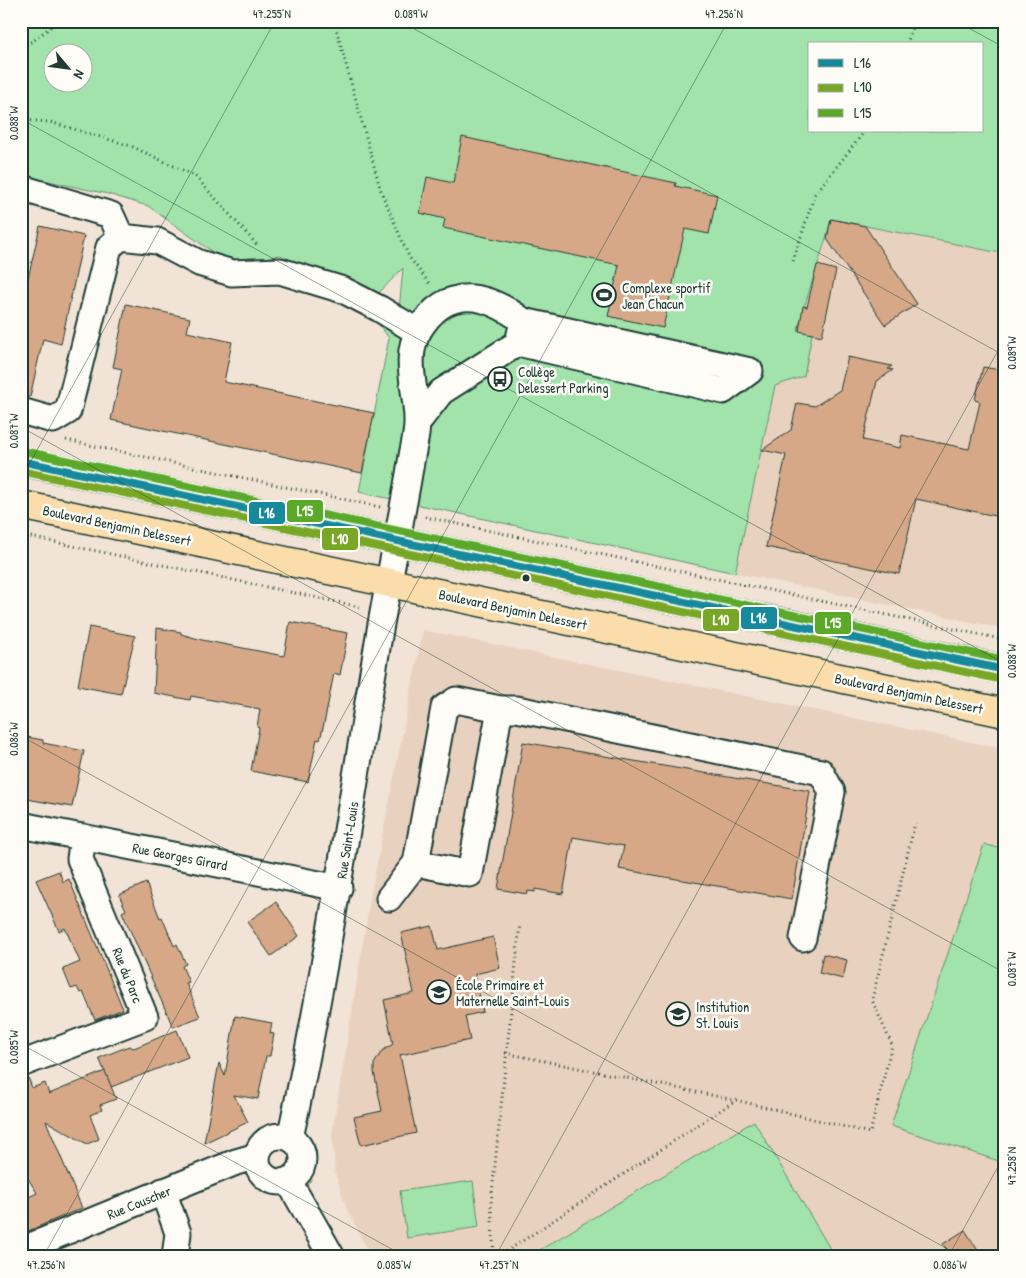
<svg xmlns="http://www.w3.org/2000/svg" width="1026" height="1278" viewBox="0 0 1026 1278" font-family="'Patrick Hand',sans-serif">
<style>
.built{fill:#e9d1bf}
.green{fill:#a2e3ac;stroke:#609070;fill-rule:evenodd}
.building{fill:#d6a888;stroke:#1f3d34}
.lines{fill:none;stroke-linecap:round;stroke-linejoin:round}
.minor-casing{stroke:#1f3d34;stroke-width:29}
.major-casing{stroke:#1f3d34;stroke-width:31}
.path{stroke:#1f3d34;stroke-width:3;stroke-dasharray:1 4;stroke-linecap:butt}
.minor{stroke:#fdfcf7;stroke-width:25}
.major{stroke:#fbddab;stroke-width:28}
.bus-1-casing{stroke:#fdfcf7;stroke-width:11}
.bus-2-casing{stroke:#fdfcf7;stroke-width:11}
.bus-3-casing{stroke:#fdfcf7;stroke-width:11}
.bus-1{stroke:#168a9c;stroke-width:8}
.bus-2{stroke:#78a725;stroke-width:8}
.bus-3{stroke:#5aa929;stroke-width:8}
.ticks{fill:none;stroke:#1f3d34;stroke-width:1;stroke-opacity:0.45}
.bus-dot{fill:#1f3d34;stroke:#fdfcf7;stroke-width:2}
.labels{text-anchor:middle;dominant-baseline:central;stroke-width:5;stroke-linejoin:round;paint-order:stroke}
.poi-label{font-size:14px;fill:#1f3d34;stroke:#fdfcf7;text-anchor:start}
.street-label{font-size:14px;fill:#1f3d34;stroke:#fdfcf7}
.line-badge{stroke:#fdfcf7;stroke-width:2}
.badge-label{font-size:14px;text-anchor:middle;font-weight:bold;fill:#fff}
.neatline{fill:none;stroke:#1f3d34;stroke-width:2}
.ticks-label{font-size:12px;text-anchor:middle;fill:#1f3d34}
</style>
<rect width="100%" height="100%" fill="#f1e3d6"/>
<filter id="ink" filterUnits="userSpaceOnUse"><feTurbulence type="fractalNoise" baseFrequency=".02" numOctaves="2"/><feDisplacementMap in="SourceGraphic" scale="10" xChannelSelector="R" yChannelSelector="G"/><feConvolveMatrix kernelMatrix="1 2 1 2 8 2 1 2 1" color-interpolation-filters="sRGB"/></filter>
<g filter="url(#ink)">
<!-- built -->
<g class="built">
<path d="M831 219 1005 254V629L735 573 775 386 812 334 798 330 804 306 821 259Z"/>
<path d="M423 630 1005 749V1257H371L346 1207 335 1173 332 1134 371 894Z"/>
</g>
<!-- green -->
<g class="green">
<path d="M21 21H1005V254L831 219C822 257 807 292 798 330L812 334 804 376 775 386 735 573 359 492 389 338 377 322 349 301 231 265 148 206 108 194 21 175ZM810 44H982V131H810ZM52 52H82V82H52ZM280 255 333 280 233 265ZM403 268 399 310 374 298Z"/>
<path d="M984 844 1005 850V1163L891 1126Z"/>
<path d="M754 1121 835 1257H528Z"/>
<path d="M473 1181 479 1227 407 1238 400 1191Z"/>
</g>
<!-- building -->
<g class="building">
<path d="M462 137 676 183 675 186 717 195 709 234 685 229 663 328 608 316 619 265 443 228 445 219 420 213 427 177 453 183Z"/>
<path d="M831 219 865 226 917 304 885 325 827 239Z"/>
<path d="M40 226 84 236 61 344 43 339 30 397 21 396V309Z"/>
<path d="M817 265 836 270 822 336 799 331 803 306 807 307Z"/>
<path d="M126 304 190 318 187 332 232 342 224 382 374 413 362 473 111 420 122 369 113 367Z"/>
<path d="M848 357 892 366 888 369 893 370 877 381 863 440 900 448 902 435 969 449 980 402 975 400 983 367 1005 371V518L916 499 899 574 766 547 786 455 762 450 791 430 797 403 815 406 840 390Z"/>
<path d="M290 622 348 633 340 675 334 673 325 719 320 740 317 739 308 782 251 771 259 728 257 727 260 709 191 696 190 700 154 693 157 628 181 632V634L202 640 284 656Z"/>
<path d="M89 627 135 636 121 694 78 686Z"/>
<path d="M21 736 43 740V743L84 751 72 807 21 798Z"/>
<path d="M523 742 810 791 792 899 619 869 624 846 573 837 563 894 535 889V892L528 891 527 894 498 889Z"/>
<path d="M59 871 63 882 69 879 123 1009 95 1020 83 992 80 993 77 987 71 989 63 969 80 962 65 928 59 931 36 880Z"/>
<path d="M146 883 160 918 162 917 174 946 177 944 186 964 182 966 189 982 186 983 200 1017 173 1027 122 912 126 910 119 895Z"/>
<path d="M276 902 299 936 271 956 247 922Z"/>
<path d="M432 926 438 950 493 937 500 968 475 974 483 1012 465 1016 470 1040 400 1055 416 1133 361 1145 354 1117 382 1111 374 1072V1064L382 1051 393 1044 384 1000 414 993 401 933Z"/>
<path d="M823 954 847 960 843 979 819 973Z"/>
<path d="M235 1016 272 1023 270 1033 274 1034 270 1056H266L258 1099 234 1095 248 1122 204 1143 219 1063 225 1076Z"/>
<path d="M177 1030 188 1057 111 1087 99 1058 129 1046 134 1048Z"/>
<path d="M105 1071 116 1099 100 1105 102 1110 90 1115 99 1139 87 1144 46 1121 82 1208 28 1231 21 1215V1201L37 1193 21 1167V1078L28 1077 32 1088 45 1083 49 1094Z"/>
<path d="M965 1230 982 1257H951L943 1244Z"/>
</g>
<g class="lines">
<!-- minor casing -->
<g class="minor-casing">
<g id="minor">
<path d="M21 188 111 215 121 237"/>
<path d="M518 343 723 391 750 371 523 321"/>
<path d="M21 411 53 420 68 411 109 247 121 237 157 241 199 263 232 273 280 271 343 290 380 309 418 332"/>
<path d="M21 825 339 888"/>
<path d="M416 863 470 874 500 709"/>
<path d="M389 898 416 863 444 708 456 700 500 709H517L821 772 832 792 803 938"/>
<path d="M21 1064 145 1017 80 859 83 837"/>
<circle cx="280" cy="1159" r="23"/>
<path d="M290 1138C327 968 352 796 381 624 391 568 403 512 412 456 414 445 417 434 417 423 418 393 402 359 419 330 447 284 486 293 523 321L518 343 441 392 417 423"/>
<path d="M288 1180 332 1257"/>
<path d="M163 1191 178 1233 175 1257"/>
<path d="M21 1250 236 1162 257 1156"/>
</g>
</g>
<!-- major casing -->
<g class="major-casing">
<g id="major">
<path d="M21 461 1005 670"/>
<path d="M21 505 1005 713"/>
</g>
</g>
<!-- path -->
<g class="path">
<path d="M334 21 381 191 409 257 430 284"/>
<path d="M907 44 914 21"/>
<path d="M21 46 33 41 58 21"/>
<path d="M21 120 50 122 131 146 195 176 259 247"/>
<path d="M793 261 815 194 865 131"/>
<path d="M66 440 380 507"/>
<path d="M425 517 1005 640"/>
<path d="M21 535 361 607"/>
<path d="M505 1053 735 1100"/>
<path d="M494 1257 491 1203 520 924"/>
<path d="M498 1257 736 1100 870 1133 892 1045 872 1000 915 823"/>
</g>
<!-- minor -->
<use href="#minor" class="minor"/>
<!-- major -->
<use href="#major" class="major"/>
<!-- bus-1 casing -->
<g class="bus-1-casing">
<path id="bus-1" d="M21 461 1005 670"/>
</g>
<!-- bus-2 casing -->
<g class="bus-2-casing">
<path id="bus-2" d="M21 471 1003 680"/>
</g>
<!-- bus-3 casing -->
<g class="bus-3-casing">
<path id="bus-3" d="M23 451 1005 660"/>
</g>
<!-- bus-1 -->
<use href="#bus-1" class="bus-1"/>
<!-- bus-2 -->
<use href="#bus-2" class="bus-2"/>
<!-- bus-3 -->
<use href="#bus-3" class="bus-3"/>
</g>
</g>
<!-- ticks -->
<path class="ticks" d="M400 21 1005 356M956 21 1005 48M21 119 1005 664M21 427 1005 973M21 479 275 21M21 736 962 1257M21 1044 406 1257M43 1257 728 21M495 1257 1005 338M948 1257 1005 1154"/>
<!-- icons -->
<defs>
<g id="stadium-ring" transform="scale(1.25)"><circle r="9.5" fill="#fdfcf7" stroke="#1f3d34" stroke-width="1.5"/><path d="M0-5a6.5 5 0 1 0 0 10a6.5 5 0 1 0 0-10ZM-3.5-1.8h7v3.6h-7Z" fill="#1f3d34"/></g>
<g id="bus-ring" transform="scale(1.25)"><circle r="9.5" fill="#fdfcf7" stroke="#1f3d34" stroke-width="1.5"/><path d="M-5-6H5V4H4V6H2V4H-2V6H-4V4H-5ZM-3.5-4V0h7V-4ZM-3.5 1.2v1.5H-2V1.2ZM2 1.2v1.5H3.5V1.2Z" fill="#1f3d34"/></g>
<g id="school-ring" transform="scale(1.25)"><circle r="9.5" fill="#fdfcf7" stroke="#1f3d34" stroke-width="1.5"/><path d="M0-5L7-2L0 1L-7-2ZM-4 1L0 2.5L4 1V4Q0 6-4 4Z" fill="#1f3d34"/></g>
</defs>
<g fill-rule="evenodd">
<use href="#stadium-ring" x="604" y="295"/>
<use href="#bus-ring" x="500" y="379"/>
<use href="#school-ring" x="439" y="992"/>
<use href="#school-ring" x="678" y="1014"/>
</g>
<!-- markers -->
<circle class="bus-dot" cx="526" cy="578" r="4.5"/>
<g class="labels">
<!-- poi labels -->
<g class="poi-label">
<text x="622" y="287">Complexe sportif<tspan x="622" dy="16">Jean Chacun</tspan></text>
<text x="518" y="371">Collège<tspan x="518" dy="16">Delessert Parking</tspan></text>
<text x="456" y="984">École Primaire et<tspan x="456" dy="16">Maternelle Saint-Louis</tspan></text>
<text x="696" y="1006">Institution<tspan x="696" dy="16">St. Louis</tspan></text>
</g>
<!-- street labels -->
<g class="street-label">
<text transform="translate(117 525) rotate(12)">Boulevard Benjamin Delessert</text>
<text transform="translate(513 609) rotate(12)">Boulevard Benjamin Delessert</text>
<text transform="translate(909 693) rotate(12)">Boulevard Benjamin Delessert</text>
<text transform="translate(347 840) rotate(-81)">Rue Saint-Louis</text>
<text transform="translate(180 856) rotate(11)">Rue Georges Girard</text>
<text transform="translate(128 975) rotate(68)">Rue du Parc</text>
<text transform="translate(139 1202) rotate(-22)">Rue Couscher</text>
</g>
</g>
<g class="line-badge">
<rect x="286" y="499" width="38" height="24" rx="5" fill="#5aa929"/>
<rect x="248" y="501" width="38" height="24" rx="5" fill="#168a9c"/>
<rect x="321" y="527" width="38" height="24" rx="5" fill="#78a725"/>
<rect x="740" y="606" width="38" height="24" rx="5" fill="#168a9c"/>
<rect x="702" y="608" width="38" height="24" rx="5" fill="#78a725"/>
<rect x="814" y="611" width="38" height="24" rx="5" fill="#5aa929"/>
</g>
<g class="badge-label">
<text x="305" y="516">L15</text>
<text x="267" y="518">L16</text>
<text x="340" y="544">L10</text>
<text x="759" y="623">L16</text>
<text x="721" y="625">L10</text>
<text x="833" y="628">L15</text>
</g>
<!-- margin -->
<rect width="1026" height="1278" fill="none" stroke="#fdfcf7" stroke-width="55"/>
<!-- legend -->
<rect x="808" y="42" width="175" height="90" fill="#fdfcf7" stroke="#a4b0a9"/>
<rect x="818" y="59" width="25" height="8" fill="#168a9c" stroke="#a4b0a9"/>
<text x="854" y="68" font-size="15" fill="#1f3d34">L16</text>
<rect x="818" y="84" width="25" height="8" fill="#78a725" stroke="#a4b0a9"/>
<text x="854" y="92" font-size="15" fill="#1f3d34">L10</text>
<rect x="818" y="109" width="25" height="8" fill="#5aa929" stroke="#a4b0a9"/>
<text x="854" y="118" font-size="15" fill="#1f3d34">L15</text>
<!-- north arrow -->
<g transform="translate(68 68) rotate(119)"><circle r="24" fill="#fdfcf7" stroke="#a4b0a9"/>
<path d="M0-4L9 19L0 12L-9 19Z" fill="#1f3d34"/>
<text y="-8" font-size="14" font-weight="bold" text-anchor="middle" fill="#1f3d34">N</text>
</g>
<rect x="28" y="28" width="970" height="1222" class="neatline"/>
<g class="ticks-label">
<text x="272" y="18">47.255°N</text>
<text x="411" y="18">0.089°W</text>
<text x="724" y="18">47.256°N</text>
<text transform="translate(14 123) rotate(-90)" y="4">0.088°W</text>
<text transform="translate(1012 353) rotate(-90)" y="4">0.089°W</text>
<text transform="translate(14 431) rotate(-90)" y="4">0.087°W</text>
<text transform="translate(1012 661) rotate(-90)" y="4">0.088°W</text>
<text transform="translate(14 739) rotate(-90)" y="4">0.086°W</text>
<text transform="translate(1012 969) rotate(-90)" y="4">0.087°W</text>
<text transform="translate(14 1047) rotate(-90)" y="4">0.085°W</text>
<text transform="translate(1012 1166) rotate(-90)" y="4">47.258°N</text>
<text x="46" y="1269">47.256°N</text>
<text x="394" y="1269">0.085°W</text>
<text x="499" y="1269">47.257°N</text>
<text x="950" y="1269">0.086°W</text>
</g>
</svg>
